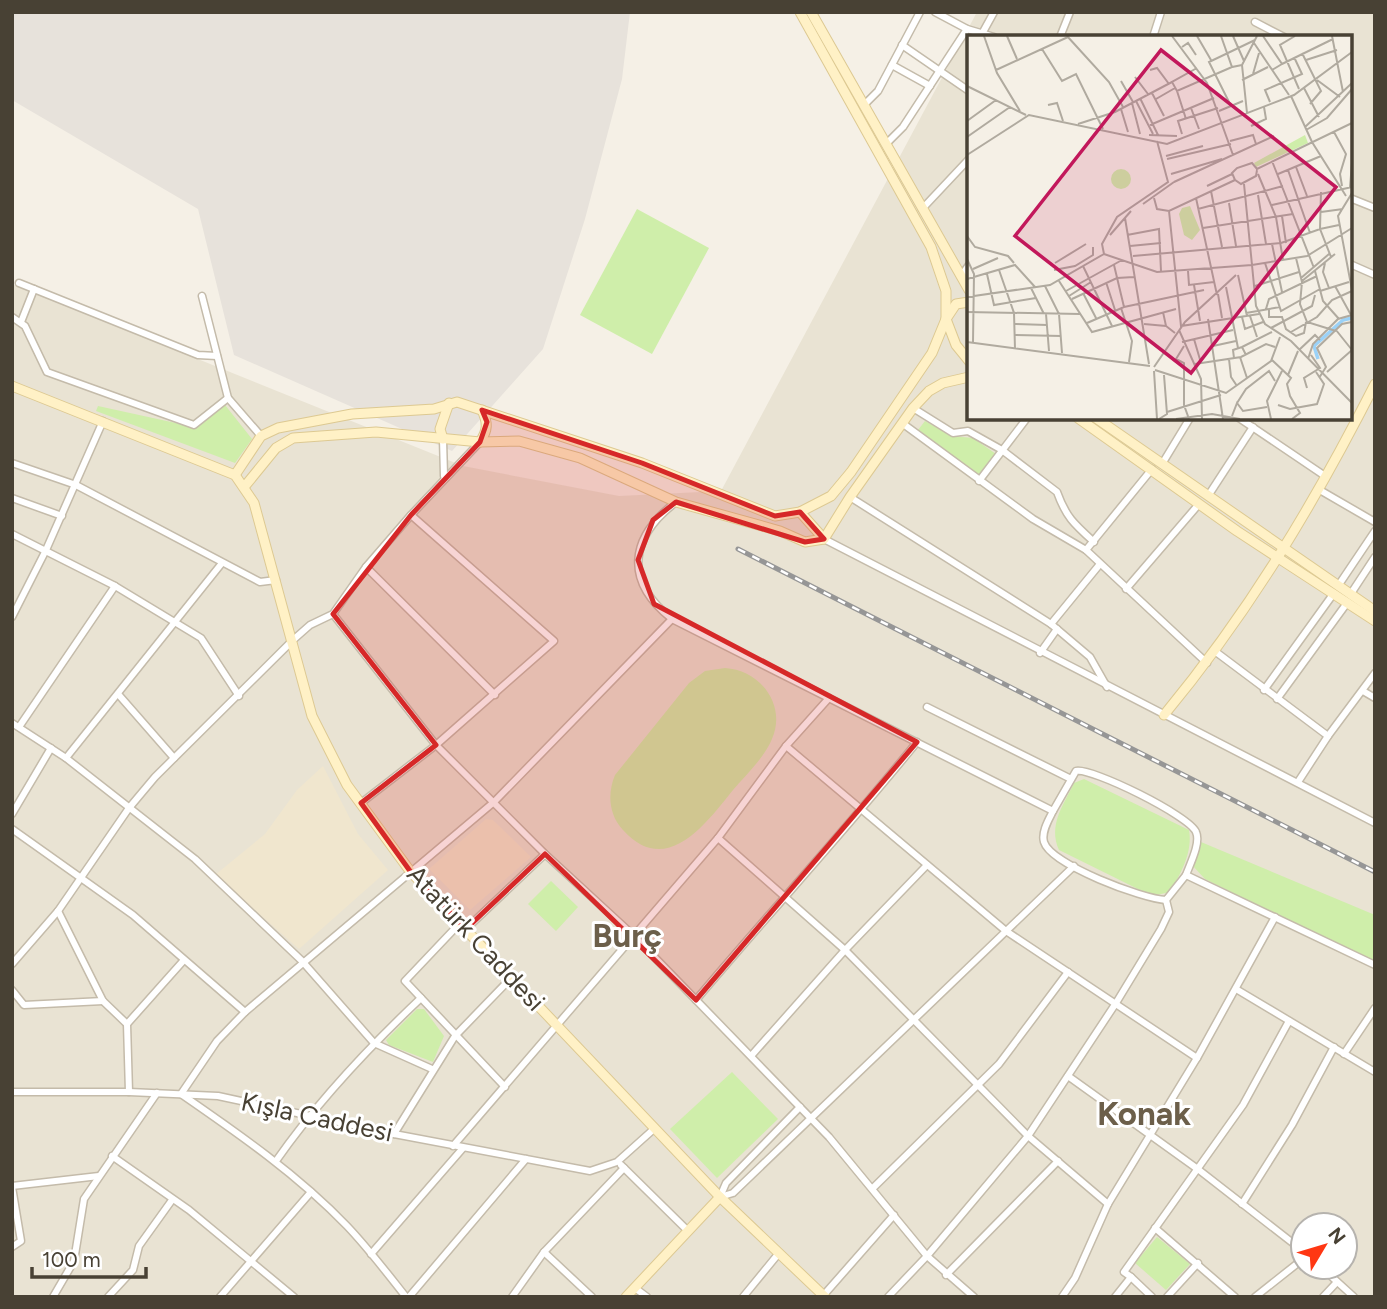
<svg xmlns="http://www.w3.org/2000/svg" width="1387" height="1309" viewBox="0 0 1387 1309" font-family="Figtree,sans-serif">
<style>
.residential{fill:#e9e3d3;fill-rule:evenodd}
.industrial{fill:#e7e2db}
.education{fill:#f0e6ce}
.green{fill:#cfeeaa}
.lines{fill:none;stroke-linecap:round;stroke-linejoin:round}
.street-casing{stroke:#c4bbaa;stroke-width:9}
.secondary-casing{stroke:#ddc992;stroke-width:11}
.street{stroke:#fff;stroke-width:6}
.secondary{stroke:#fff1c6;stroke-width:9}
.rail-casing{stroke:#969696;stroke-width:5}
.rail{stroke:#fff;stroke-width:2.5;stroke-dasharray:8;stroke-linecap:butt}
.marked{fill:#d62828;fill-opacity:0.2;stroke:#d62828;stroke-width:5;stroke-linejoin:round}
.labels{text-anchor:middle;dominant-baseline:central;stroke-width:6;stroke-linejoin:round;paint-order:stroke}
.street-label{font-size:26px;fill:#484134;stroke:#fff}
.district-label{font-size:33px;font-weight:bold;fill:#6c5f4a;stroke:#fff}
.inset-river{fill:none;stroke:#9bd2f8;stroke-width:3.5}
.inset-road{fill:none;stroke:#b0aa9f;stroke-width:2}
.view{fill:#c2185b;fill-opacity:0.15;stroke:#c2185b;stroke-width:3.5}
.inset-edge{fill:none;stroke:#484134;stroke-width:3.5}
</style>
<rect width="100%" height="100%" fill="#f5f0e6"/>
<!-- residential -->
<path class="residential" d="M977 12H1375V1297H12V284L463 466 619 496 721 491ZM969 37H1350V418H969ZM1303 1225H1345V1267H1303Z"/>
<!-- industrial -->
<path class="industrial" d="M12 12H630L622 79 585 219 543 349 452 451 234 355 198 209 12 100Z"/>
<!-- education -->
<g class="education">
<path d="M323 766 358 834 388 870 299 949 215 875 265 834 297 790Z"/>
<path d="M486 819 493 820 531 857 470 910 429 869Z"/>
</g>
<!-- green -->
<g class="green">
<path d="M637 209 709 248 652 354 580 315Z"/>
<path d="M225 405 252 439 235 463 96 411 98 406 194 427Z"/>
<path d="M925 421 952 436 973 438 996 454 979 476 918 430Z"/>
<path d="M725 668C760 670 787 705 772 739 764 758 746 775 733 790 707 822 667 879 623 830 609 815 607 794 615 775L689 683 705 671Z"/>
<path d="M1084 779 1189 830C1193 852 1181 873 1170 892L1152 896 1059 850C1048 825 1063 806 1074 783Z"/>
<path d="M1201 842 1375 915V964L1205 879 1191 864Z"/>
<path d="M551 881 578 907 556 931 528 904Z"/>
<path d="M417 1009H424L444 1036 433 1062 389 1045 386 1040Z"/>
<path d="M732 1072 778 1119 717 1178 670 1129Z"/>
<path d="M1157 1237 1190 1264 1166 1290 1135 1263Z"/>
</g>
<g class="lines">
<!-- street casing -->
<g class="street-casing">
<g id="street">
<path d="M935 12 967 29 994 37"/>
<path d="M1255 22 1284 37"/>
<path d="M983 32 994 12"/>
<path d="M1060 37 1070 12"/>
<path d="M1153 37 1161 12"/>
<path d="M902 45 969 91"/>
<path d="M892 65 930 86"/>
<path d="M864 105 878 91 920 12"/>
<path d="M886 144 903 127 967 29"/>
<path d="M1350 198 1375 208"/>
<path d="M922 209 969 159"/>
<path d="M1350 264 1375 275"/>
<path d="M961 276 969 265"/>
<path d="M19 283 198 355 217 356"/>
<path d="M202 296 228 398 261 436"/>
<path d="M12 317 25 326 47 372 194 425 228 398"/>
<path d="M21 322 34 289"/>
<path d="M913 408 953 433 968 431 1002 450 1057 492C1066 517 1074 524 1094 542"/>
<path d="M1239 418 1325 476"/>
<path d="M902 423 1033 519 1086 550 1207 663"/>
<path d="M443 439 444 476"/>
<path d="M12 463 76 485 260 582 276 580"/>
<path d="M1162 464 1190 418"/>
<path d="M979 481 1027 418"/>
<path d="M1318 489 1375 522"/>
<path d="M1208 496 1253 427"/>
<path d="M850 497 1051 624 1090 657 1107 687"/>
<path d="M12 498 62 516"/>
<path d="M676 502C629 538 624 581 672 619L1053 811C1049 819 1041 832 1044 842 1051 865 1143 899 1166 900L1186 875"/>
<path d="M12 534 115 586 201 638 239 696"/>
<path d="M824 539 1375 823"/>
<path d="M1086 550 1152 469"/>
<path d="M366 567 495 695"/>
<path d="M1338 586 1375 531"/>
<path d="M1126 589 1199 504"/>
<path d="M1350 595 1375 557"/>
<path d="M333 614 436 745 545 854 634 936 829 1137 927 1256 974 1297"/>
<path d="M12 617 46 550 103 421"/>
<path d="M1051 624 1100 564"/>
<path d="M1216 652 1328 736 1298 782"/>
<path d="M1040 653 1057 629"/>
<path d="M1264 690 1334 593"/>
<path d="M1363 691 1375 698"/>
<path d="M118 694 174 758"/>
<path d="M1277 699 1347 603"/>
<path d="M927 707 1071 779"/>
<path d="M12 723 66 758 195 859 302 961 374 1043 432 1069"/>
<path d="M19 727 115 586"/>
<path d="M1328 736 1375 673"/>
<path d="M786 746 1006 931 1197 1058"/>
<path d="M66 758 222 563"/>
<path d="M361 803 436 745 554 641 411 515"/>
<path d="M1053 811 1076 771C1091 767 1190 816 1196 832 1201 843 1190 864 1186 875L1375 965"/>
<path d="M12 814 51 748"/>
<path d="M12 829 133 915 245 1012"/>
<path d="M718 838 845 950 1028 1136 1108 1204"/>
<path d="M58 911 103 1001 127 1024"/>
<path d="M460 923 405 981 505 1087"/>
<path d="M466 929 545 854"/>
<path d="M12 964 58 911 129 808 155 777 293 640 310 625 333 614 366 567 411 515 480 442"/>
<path d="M1236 989 1375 1072"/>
<path d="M12 990 24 1005 103 1001"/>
<path d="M696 1000C769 913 846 830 917 742"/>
<path d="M1344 1054 1375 1008"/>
<path d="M751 1056 845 950 927 865"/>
<path d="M1068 1076 1199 1170 1303 1251"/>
<path d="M12 1092H129L218 1096 394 1134 590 1171 617 1162 655 1128"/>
<path d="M129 1092 127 1024 184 960"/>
<path d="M394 1134 455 1036 512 977"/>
<path d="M453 1146 718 838 786 746 829 698"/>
<path d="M112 1156 189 1210 294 1297"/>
<path d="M276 1161C318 1101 367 1049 421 998"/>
<path d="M621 1165 688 1231"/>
<path d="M12 1186 99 1176"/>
<path d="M12 1187 21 1241 12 1247"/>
<path d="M873 1188 999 1064 1068 972"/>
<path d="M720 1197 733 1193 1074 866"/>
<path d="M720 1197 726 1183 800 1107"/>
<path d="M1242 1204 1292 1125 1334 1047"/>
<path d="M1155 1228 1235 1297"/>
<path d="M544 1252 592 1297"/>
<path d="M371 1254 463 1148"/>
<path d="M1321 1267 1354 1297"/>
<path d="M946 1275 1058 1161"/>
<path d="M1131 1277 1152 1297"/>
<path d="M635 1288 647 1297"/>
<path d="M53 1297 74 1261 84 1199 157 1093"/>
<path d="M108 1297 133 1270 139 1246 172 1200"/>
<path d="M220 1297 311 1192"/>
<path d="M406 1297C387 1273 368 1248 347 1226 298 1175 239 1134 181 1094L217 1041 245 1012 494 802 672 619"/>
<path d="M409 1297 526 1159"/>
<path d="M512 1297 544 1252 624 1168"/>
<path d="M743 1297 779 1253"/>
<path d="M822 1297 894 1215"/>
<path d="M888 1297 927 1256 1028 1136 1116 1003 1161 929 1169 912 1166 900"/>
<path d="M1062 1297 1075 1278 1108 1204 1197 1058 1275 917"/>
<path d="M1115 1297 1131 1277 1124 1272 1243 1105 1289 1021"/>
<path d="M1167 1297 1198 1263"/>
<path d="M1255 1297 1303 1259"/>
<path d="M1323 1297 1337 1282"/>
</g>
</g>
<!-- secondary casing -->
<g class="secondary-casing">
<g id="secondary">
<path d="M800 12 931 247 946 291V319L956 345 969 361"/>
<path d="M811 12 969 290"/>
<path d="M12 386 235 475 254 503 312 716 347 785 410 871 720 1197 825 1297"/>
<path d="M1078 418 1237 531 1375 621"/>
<path d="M1096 418 1375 611"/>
<path d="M443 439 440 429 449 403"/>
<path d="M480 442C488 430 488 423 482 410"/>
<path d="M235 475 261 436 278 428 352 414 434 409 457 402 642 463 775 516 800 512 831 496 851 472 932 353 946 319 956 304 969 302"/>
<path d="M245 486 276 448 293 438 376 432 480 442 519 441 580 458 676 502 780 531 805 542 824 539 850 497 913 408 929 391 943 383 969 377"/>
<path d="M800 512 824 539"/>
<path d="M1164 715C1250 611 1314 504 1375 384"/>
<path d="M626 1297 720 1197"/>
</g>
</g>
<!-- street -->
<use href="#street" class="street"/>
<!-- secondary -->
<use href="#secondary" class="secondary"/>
<!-- rail casing -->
<g class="rail-casing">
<path id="rail" d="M738 549 1375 872"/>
</g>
<!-- rail -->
<use href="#rail" class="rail"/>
</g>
<!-- marked area -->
<path class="marked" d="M482 410 642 463 775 516 800 512 824 539 805 542 676 502 653 520 638 560 654 604 917 742 696 1000 545 854 466 929 410 871 361 803 436 745 333 614 411 515 480 442 487 422Z"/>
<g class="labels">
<!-- street labels -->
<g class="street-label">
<text transform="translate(476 938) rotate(47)">Atatürk Caddesi</text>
<text transform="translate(317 1117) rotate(12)">Kışla Caddesi</text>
</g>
<!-- district labels -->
<g class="district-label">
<text x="627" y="935">Burç</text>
<text x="1144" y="1113">Konak</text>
</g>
</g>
<!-- overview -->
<g transform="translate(967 35)">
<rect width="385" height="385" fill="#f5f0e6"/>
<path d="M338 100 341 108 289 132 287 128ZM144 144a10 10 0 1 1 20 0a10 10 0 1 1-20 0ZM223 171 233 195 225 205 217 200 212 179 215 173Z" fill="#cfeeaa"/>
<path class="inset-river" d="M351 324 347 311 376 285 385 283"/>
<path class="inset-road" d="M17 1 30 38 53 76M40 1 50 24M100 1 142 47 156 72M205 1 240 48 266 120M230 1 244 25M254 1 265 32 275 30M266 1 277 26M296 1 315 29 305 35M328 1 313 10 332 54M365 1 376 57M287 8 322 60M215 12 221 8 229 20M75 14 95 46 109 39 136 94M335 18 354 56 343 69M339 25 370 15M315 29 366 4M230 33 205 47 210 56 265 32M29 35 101 2M183 35 190 33 202 49M286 39 292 18M168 42 181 59M275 45 301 32M350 45 373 62M154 46 166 67M0 51 59 80M337 53 352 82M210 56 219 84M185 58 197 81M324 61 345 107 379 161M173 63 191 100M189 64 208 53M169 66 186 99M303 67 298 55 335 39 327 22M165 68 173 99M81 70 90 68 96 86M264 71 242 27 288 5M224 73 232 94M154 74 161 97M252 76 276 66M280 78 275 30 290 1M0 86 29 65M111 89 148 77 205 47M183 90 247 63M284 91 299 84 297 72M338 92 385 48M339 95 360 83 385 54M367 97 379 119 373 139 375 151M215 99 211 86 251 73M182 100 210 101M0 102 43 72M263 106 286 100 289 109M0 120 62 80 200 109 327 60 385 17M199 121 236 111M200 124 264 109M305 126 347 233M329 132 340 161M321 135 343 198M204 139 255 124M291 139 309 182 316 225M311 139 354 121M268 145 265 138 270 133 285 128 290 134 385 88M207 147 307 101M277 149 285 230M240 151 265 139M383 152 385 128M244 156 255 212M354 157 353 194 372 190M385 158 371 181 385 255M291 160 299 209M187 163 190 174 202 176 268 145 274 149 289 141 290 135M229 163 250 260M262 168 269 211M176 169 207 147M305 170 385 152M231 174 316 151M202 176 214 291 292 279M354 177 376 174M315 181 319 208M158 183 182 329M236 193 326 179M143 200 164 176M160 200 192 194 194 236M0 201 8 212 41 221 47 228M305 209 315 257M163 211 194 208M137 219 190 237 285 230 340 221 385 193M137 219 135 209 150 182 201 147 190 106M166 221 314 208 353 194 364 222M329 223 335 247 333 269 340 287 369 296M0 224 7 239 6 307M88 228 119 209M298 228 314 276 353 254M358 228 356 237 362 253M147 230 157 272M285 230 289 271 298 289 324 306 385 368M116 231 145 291M6 234 31 223M32 235 47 278 48 314M87 235 108 231 126 220V212M221 236 222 250 247 247M348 236 356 266 372 284M20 239 27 270 69 263M271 240 280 281M334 243 362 219M0 244 48 230 68 252M92 246 125 297 209 274M335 246 368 219M139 247 148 275M227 250 233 286M78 251 92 279 95 318M288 251 332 237M368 251 384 280M259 252 271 313M64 253 77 279M99 256 155 225M353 256 382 247M116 258 129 283M251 259 255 283M102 261 124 247M0 262 83 250 137 219M105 264 150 243 167 242M154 273 165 306 162 327M299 274 302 264 350 241M302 275V282H315L319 294 329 301 337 298 339 287M0 277 113 279M196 277 199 291 208 298M279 278 313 272M79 279 82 316M283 281 290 302M275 282 278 294 296 287M241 284 256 384M120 288 157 272 237 255M48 289 80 290M177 289 199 291M304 293 345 271 348 260M212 295 234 344 235 384M369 295 385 315M324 297 350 282 365 265 385 256M48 300 94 301M227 304 234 328M0 307 183 331M215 307 266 295M217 311 209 324 217 328V370L222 384M246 311 269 306M275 312 305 297M332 315 348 300 353 305M273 322 280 343M267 323 266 315 275 312 279 320M262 324 264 342 270 351M341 324 346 309 371 284 385 280M305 325 324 343 320 349 323 361 333 378 325 384M228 329 274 322 299 309 308 312M187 332 218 287 269 240M188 335 259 358 304 326 313 302M187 336 190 384M360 337 385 315M321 340 331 316M352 343 359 332 350 313 375 289 385 287M340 353 337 343 353 333 344 320M270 368 279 354 302 336 308 346M311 370 323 374 350 369 357 349 349 337M200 377 254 360M265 381 270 368 276 376 300 372M192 384 200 379 197 340M209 384 245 379 273 384M304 384 300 366 315 336"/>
<path class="view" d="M194 15 369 152 224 338 48 201Z"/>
<rect width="385" height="385" class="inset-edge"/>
</g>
<!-- border -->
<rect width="1387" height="1309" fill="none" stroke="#484134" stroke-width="28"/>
<!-- north arrow -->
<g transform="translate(1324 1246) rotate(52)"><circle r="33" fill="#ffffff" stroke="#b6b3ae" stroke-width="2"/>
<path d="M0-5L12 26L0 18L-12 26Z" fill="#ff3713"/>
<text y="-10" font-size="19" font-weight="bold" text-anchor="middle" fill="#484134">N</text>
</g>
<!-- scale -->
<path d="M32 1267v10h114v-10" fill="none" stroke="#484134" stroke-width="3.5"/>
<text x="42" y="1267" font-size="21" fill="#484134" stroke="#ffffff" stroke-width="5" paint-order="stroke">100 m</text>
</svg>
